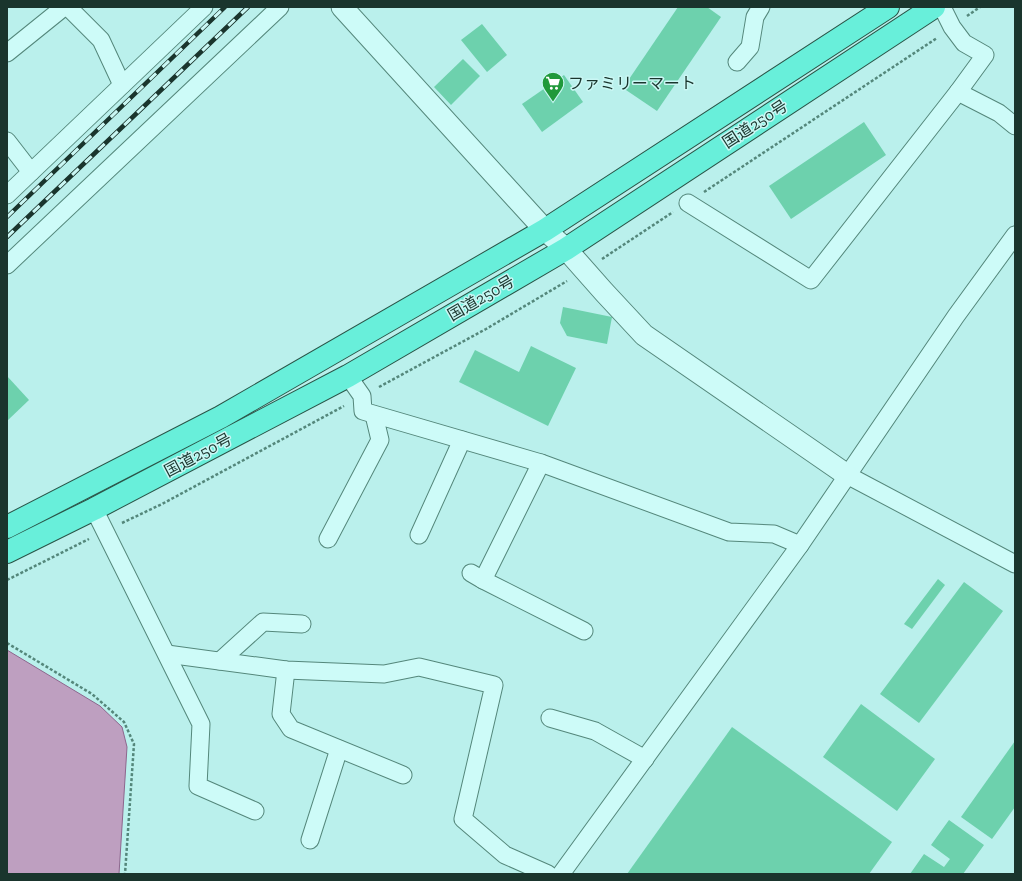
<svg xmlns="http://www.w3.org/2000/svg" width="1022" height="881" viewBox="0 0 1022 881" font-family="'Zilla Slab','Noto Sans JP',serif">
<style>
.water{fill:#be9fc0;stroke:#8d668d}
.building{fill:#6dd1ad}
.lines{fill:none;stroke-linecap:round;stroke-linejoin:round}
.minor-casing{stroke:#54877b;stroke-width:19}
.tertiary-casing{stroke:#54877b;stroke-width:23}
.trunk-casing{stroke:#295447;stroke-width:24}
.path{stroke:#54877b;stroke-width:2.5;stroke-dasharray:3 2;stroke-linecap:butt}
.minor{stroke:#cdfbf8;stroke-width:17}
.tertiary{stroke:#cdfbf8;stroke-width:21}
.trunk{stroke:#68efda;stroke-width:22}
.rail-casing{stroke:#1a352d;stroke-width:4.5}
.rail{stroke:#caf7f4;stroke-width:3;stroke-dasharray:9;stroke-linecap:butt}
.labels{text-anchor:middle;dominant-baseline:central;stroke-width:3;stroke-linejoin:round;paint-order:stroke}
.poi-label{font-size:16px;fill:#1a352d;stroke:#caf7f4;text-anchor:start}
.street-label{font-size:16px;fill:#1a352d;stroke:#caf7f4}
</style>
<rect width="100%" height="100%" fill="#baf0ec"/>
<!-- water -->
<path class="water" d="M7 650 100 706 122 727 127 747 119 874H7Z"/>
<!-- building -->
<g class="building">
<path d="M678 7H707L721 17 657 111 623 88Z"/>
<path d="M482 24 507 55 487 72 461 40Z"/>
<path d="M463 59 480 76 451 105 434 87Z"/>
<path d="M564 75 583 102 542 132 522 104Z"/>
<path d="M864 122 886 155 791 219 769 186Z"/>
<path d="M563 307 612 317 607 344 567 336 560 323Z"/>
<path d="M531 346 576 368 548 426 459 382 475 350 519 372Z"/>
<path d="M7 376 29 400 7 421Z"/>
<path d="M938 579 945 585 912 629 904 624Z"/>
<path d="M964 582 1003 611 919 723 880 694Z"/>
<path d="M861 704 935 759 897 811 823 757Z"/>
<path d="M732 727 892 842 869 874H627Z"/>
<path d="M1015 741V807L992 839 961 817Z"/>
<path d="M949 820 984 845 963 874H910L924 854 944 867 950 859 931 845Z"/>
</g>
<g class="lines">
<!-- minor casing -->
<g class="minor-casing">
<g id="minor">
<path d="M68 7 101 40 122 85"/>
<path d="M942 7 952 27 964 43 985 55 958 92"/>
<path d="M7 53 64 7"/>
<path d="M737 62 750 47 755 17 761 7"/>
<path d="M7 141 31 172"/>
<path d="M7 195 204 7"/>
<path d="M688 203 811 280 958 92 999 113 1015 126"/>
<path d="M7 265 280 7"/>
<path d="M348 376 362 396 363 411 541 463 729 532 774 534 800 545"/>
<path d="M541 463 483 580 584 631"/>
<path d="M847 475 1015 564"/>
<path d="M94 509 201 724 198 786 255 811"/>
<path d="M419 535 462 440"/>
<path d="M328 539 380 440 374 415"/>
<path d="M471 573 483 580"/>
<path d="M167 654 286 670 384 674 419 667 494 685 463 819 505 855 548 874"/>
<path d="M220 661 263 622 302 624"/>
<path d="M286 670 281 714 291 729 403 775"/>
<path d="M550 718 595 731 645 759"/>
<path d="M310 840 339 749"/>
<path d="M561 874 800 545 956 316 1015 235"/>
</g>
</g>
<!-- tertiary casing -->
<g class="tertiary-casing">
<path id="tertiary" d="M342 7 545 230 566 249 604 292 644 335 847 475"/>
</g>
<!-- trunk casing -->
<g class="trunk-casing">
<g id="trunk">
<path d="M7 527 221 417 545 230 888 7"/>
<path d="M7 552 94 509 348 376 566 249 934 7"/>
</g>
</g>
<!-- path -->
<g class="path">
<path d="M967 16 980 7"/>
<path d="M704 192 937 38"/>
<path d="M602 259 673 212"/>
<path d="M379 387 486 329 567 281"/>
<path d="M122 523 162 504 344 406"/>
<path d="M7 580 89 539"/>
<path d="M7 643 92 694 124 722 134 744 125 874"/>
</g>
<!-- minor -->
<use href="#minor" class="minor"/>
<!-- tertiary -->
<use href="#tertiary" class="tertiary"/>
<!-- trunk -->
<use href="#trunk" class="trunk"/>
<!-- rail casing -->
<g class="rail-casing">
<g id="rail">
<path d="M7 217 225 7"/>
<path d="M7 237 248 7"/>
</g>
</g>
<!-- rail -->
<use href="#rail" class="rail"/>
</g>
<!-- icons -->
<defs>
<g id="supermarket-pin" transform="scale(1.15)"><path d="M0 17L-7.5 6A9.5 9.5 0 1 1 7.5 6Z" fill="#20993b" stroke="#caf7f4"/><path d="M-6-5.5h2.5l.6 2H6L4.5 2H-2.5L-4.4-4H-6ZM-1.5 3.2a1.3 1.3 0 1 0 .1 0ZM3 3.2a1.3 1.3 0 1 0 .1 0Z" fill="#fff"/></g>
</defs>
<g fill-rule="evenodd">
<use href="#supermarket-pin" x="553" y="83"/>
</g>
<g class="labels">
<!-- poi labels -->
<g class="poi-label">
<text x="568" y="83">ファミリーマート</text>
</g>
<!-- street labels -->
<g class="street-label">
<text transform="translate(755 124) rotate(-33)">国道250号</text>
<text transform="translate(481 298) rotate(-30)">国道250号</text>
<text transform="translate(198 455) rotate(-28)">国道250号</text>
</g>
</g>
<!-- border -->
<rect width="1022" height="881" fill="none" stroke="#1a352d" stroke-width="16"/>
</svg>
